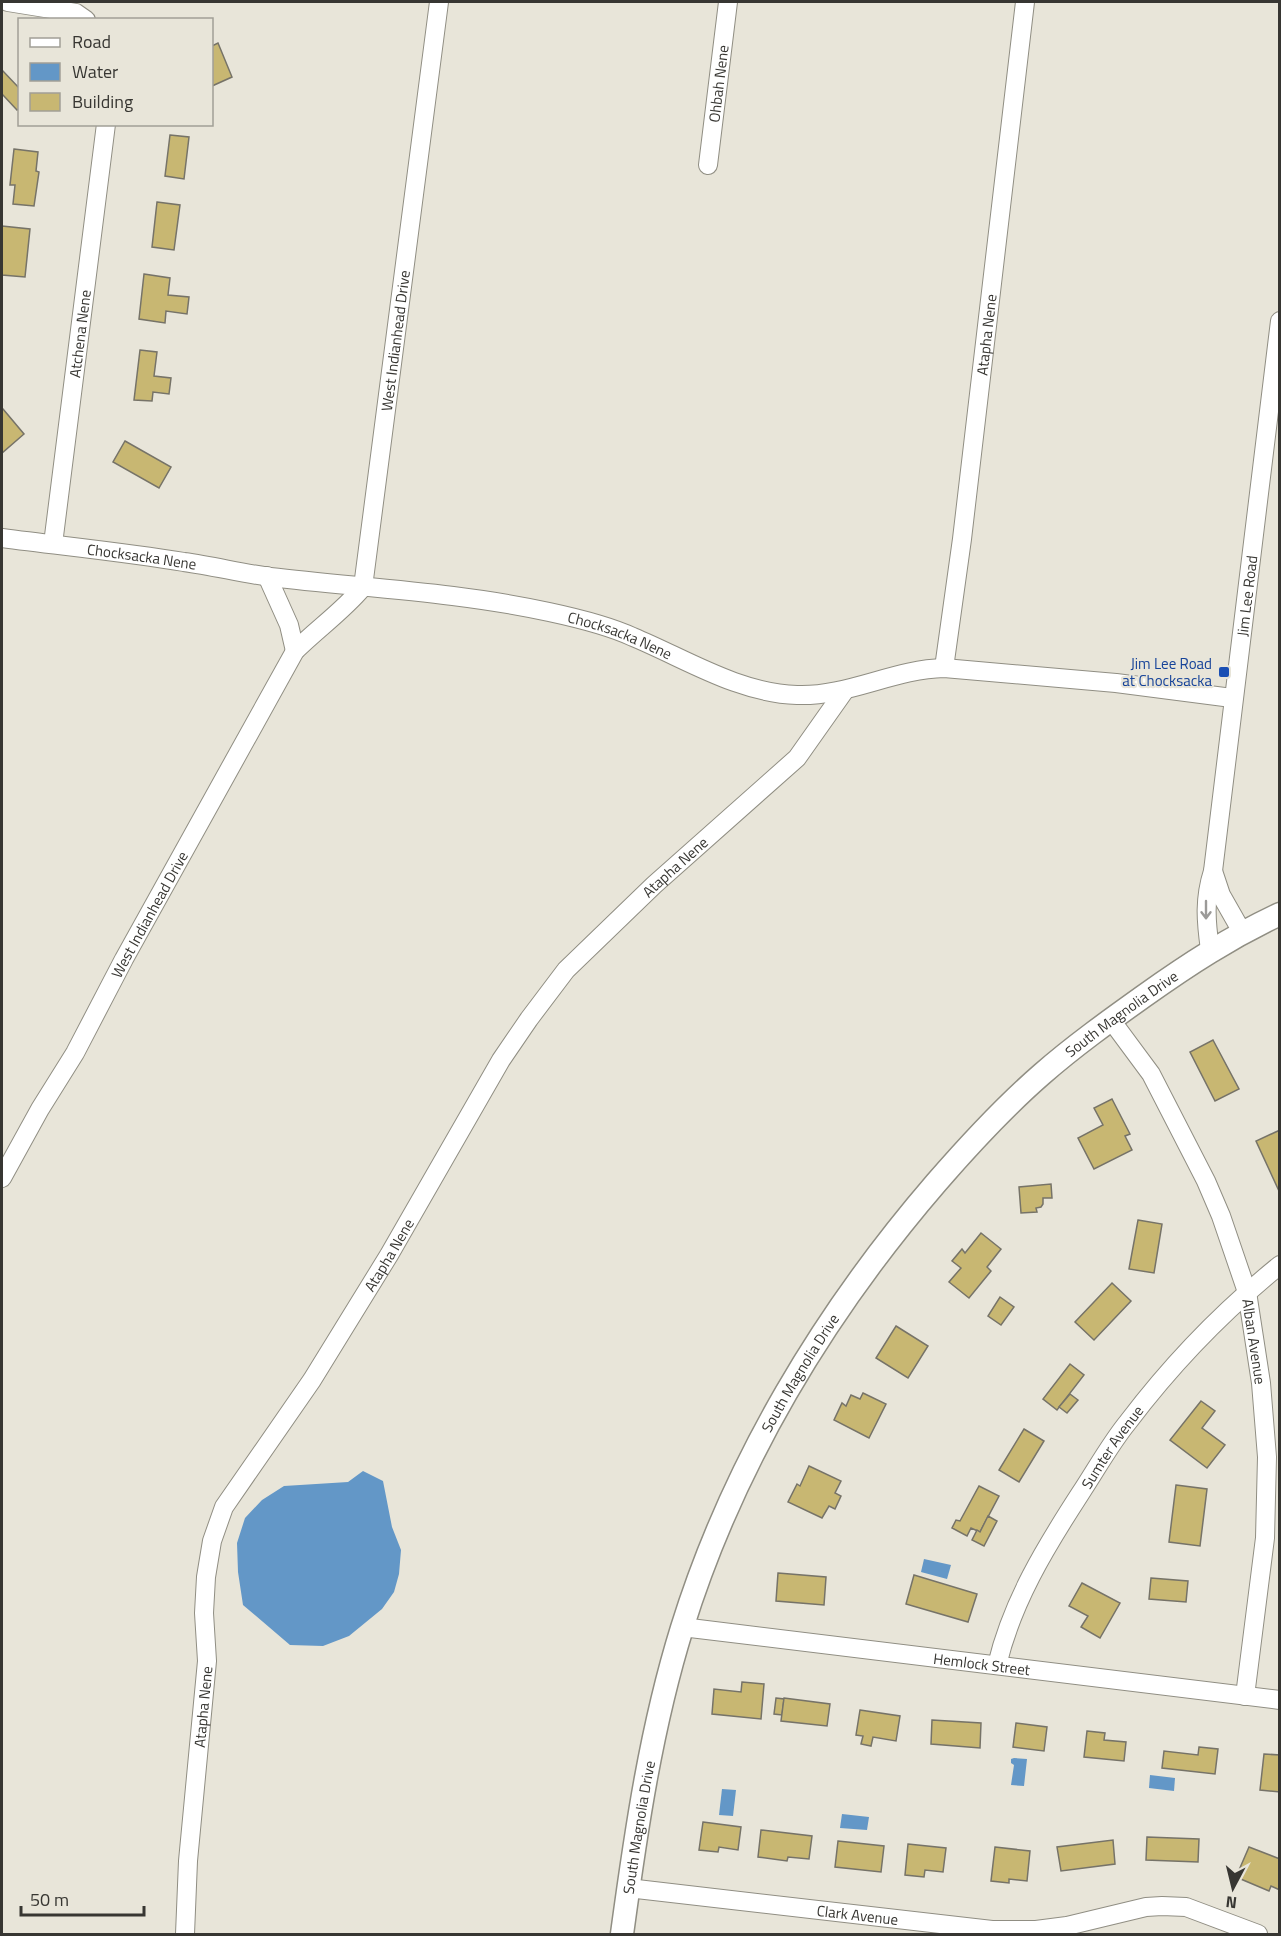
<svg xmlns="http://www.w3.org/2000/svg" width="1281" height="1936" viewBox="0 0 1281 1936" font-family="'Titillium Web',sans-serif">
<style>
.water{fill:#6397c7}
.building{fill:#c8b772;stroke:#767368;stroke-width:1.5}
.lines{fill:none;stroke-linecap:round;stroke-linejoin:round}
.minor-casing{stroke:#908e83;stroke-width:20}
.major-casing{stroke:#908e83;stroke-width:25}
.minor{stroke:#fff;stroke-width:18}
.major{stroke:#fff;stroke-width:22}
.oneway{stroke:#9b9a98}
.transit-dot{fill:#1a4fb4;stroke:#e8e5d9;stroke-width:2}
.labels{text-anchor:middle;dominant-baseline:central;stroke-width:4.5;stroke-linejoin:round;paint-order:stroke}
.street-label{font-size:15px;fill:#373632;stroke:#e8e5d9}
.transit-label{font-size:15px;fill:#164399;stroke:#e8e5d9;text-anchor:end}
</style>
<rect width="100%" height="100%" fill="#e8e5d9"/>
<!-- water -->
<g class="water">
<path d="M363 1471 383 1481 392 1527 401 1550 399 1574 394 1592 382 1609 349 1636 323 1646 290 1645 243 1605 238 1572 237 1543 245 1518 262 1500 284 1486 348 1482Z"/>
<path d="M924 1559 951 1565 947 1579 921 1572Z"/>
<path d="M1014 1758 1027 1759 1024 1786 1011 1785 1014 1765 1011 1763V1759Z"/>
<path d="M1150 1775 1175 1778 1174 1791 1149 1788Z"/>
<path d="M722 1789 736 1790 733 1816 719 1815Z"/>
<path d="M842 1814 869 1817 867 1830 840 1828Z"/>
</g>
<!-- building -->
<g class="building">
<path d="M218 43 232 77 212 86V46Z"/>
<path d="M2 70 20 89V108L17 110 2 94Z"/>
<path d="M170 135 189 137 184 179 165 176Z"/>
<path d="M14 149 38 152 36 171 39 172 34 206 13 204 15 185H10Z"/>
<path d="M157 202 180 205 174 250 152 247Z"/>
<path d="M2 226 30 229 25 277 2 275Z"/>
<path d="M144 274 170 278 168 295 189 297 187 314 166 311 165 323 139 319Z"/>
<path d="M140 350 157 352 154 376 171 378 169 394 153 392 152 401 134 400Z"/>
<path d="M3 409 24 434 2 453V410Z"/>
<path d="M125 441 171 467 159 488 113 462Z"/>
<path d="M1213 1040 1239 1089 1215 1101 1190 1052Z"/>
<path d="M1112 1099 1130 1134 1125 1136 1132 1150 1094 1169 1078 1138 1103 1125 1094 1108Z"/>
<path d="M1280 1130V1191H1279L1256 1141Z"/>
<path d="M1051 1184 1052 1198H1043V1204L1041 1207 1036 1208 1037 1212 1021 1213 1019 1187Z"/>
<path d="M1138 1220 1162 1224 1154 1273 1129 1269Z"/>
<path d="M981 1233 1001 1249 987 1267 991 1271 969 1298 949 1282 961 1268 952 1261 962 1249 965 1253Z"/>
<path d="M1112 1283 1131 1301 1094 1340 1075 1322Z"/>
<path d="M1000 1297 1014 1307 1001 1325 988 1316Z"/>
<path d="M896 1326 928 1346 908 1378 876 1358Z"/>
<path d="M1070 1364 1084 1375 1057 1410 1043 1399Z"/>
<path d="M863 1393 886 1404 869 1438 834 1420 842 1403 846 1406 851 1395 860 1399Z"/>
<path d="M1070 1394 1078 1400 1067 1413 1059 1407Z"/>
<path d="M1201 1401 1215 1411 1202 1428 1225 1445 1207 1468 1170 1440Z"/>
<path d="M1024 1429 1044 1441 1019 1482 999 1470Z"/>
<path d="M809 1466 841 1481 835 1493 841 1496 835 1509 829 1506 822 1518 788 1502 797 1484 800 1486Z"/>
<path d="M1176 1485 1207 1489 1200 1546 1169 1542Z"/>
<path d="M979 1486 999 1496 980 1532 971 1528 967 1536 952 1528 956 1520 960 1521Z"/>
<path d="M988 1516 997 1521 984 1546 972 1540 977 1530 980 1532Z"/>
<path d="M778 1573 826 1577 824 1605 776 1601Z"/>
<path d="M914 1575 977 1594 968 1622 906 1604Z"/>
<path d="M1151 1578 1188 1581 1186 1602 1149 1599Z"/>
<path d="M1082 1583 1120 1603 1100 1638 1081 1627 1088 1616 1069 1606Z"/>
<path d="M742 1682 764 1684 761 1719 712 1714 714 1689 741 1692Z"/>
<path d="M776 1698 784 1699 782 1715 774 1714Z"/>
<path d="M784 1698 830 1704 827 1726 781 1721Z"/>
<path d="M860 1710 900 1716 896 1741 873 1737 871 1746 861 1744 863 1736 856 1735Z"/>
<path d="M932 1720 981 1723 980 1748 931 1744Z"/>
<path d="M1016 1723 1047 1727 1044 1751 1013 1747Z"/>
<path d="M1087 1731 1105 1733 1104 1740 1126 1742 1124 1761 1084 1757Z"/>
<path d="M1199 1747 1218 1749 1215 1774 1162 1768 1164 1751 1198 1755Z"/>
<path d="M1264 1754 1280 1755V1792L1260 1790Z"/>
<path d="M703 1822 741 1827 738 1850 719 1847 718 1852 699 1850Z"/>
<path d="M761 1830 812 1836 809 1859 788 1857 787 1861 758 1857Z"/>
<path d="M1147 1837 1199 1839 1198 1862 1146 1860Z"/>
<path d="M1113 1840 1115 1864 1061 1871 1057 1847Z"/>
<path d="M838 1841 884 1846 881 1872 835 1867Z"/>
<path d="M908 1844 946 1848 943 1872 925 1870 924 1877 905 1875Z"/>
<path d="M995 1847 1030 1851 1027 1881 1009 1879V1883L991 1881Z"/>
<path d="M1249 1847 1280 1859V1890L1271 1886 1269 1891 1236 1877Z"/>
</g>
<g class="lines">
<!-- minor casing -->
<g class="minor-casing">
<g id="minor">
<path d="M8 2 76 13 86 20"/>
<path id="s1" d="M708 165 728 2"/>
<path id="s2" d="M2 538C62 546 124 552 184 562 213 566 241 573 270 577 363 588 458 592 549 612 577 618 607 625 633 637 686 659 738 693 797 695 847 697 894 669 944 668L1116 683 1232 698"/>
<path id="s3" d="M53 544 106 124"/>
<path d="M267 576 289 625 295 651"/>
<path id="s4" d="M944 668 962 539 1025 2"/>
<path d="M1213 871 1221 895 1242 932"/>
<path id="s5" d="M1210 950C1206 921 1204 899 1213 871L1280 321"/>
<path id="s6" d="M1111 1020 1151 1074 1206 1181 1221 1216 1247 1292 1261 1383 1267 1457 1265 1538 1245 1696"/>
<path id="s7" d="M2 1178 40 1109 75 1053 124 959 295 651C317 629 343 611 363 587L439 2"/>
<path id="s8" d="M682 1627 1280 1700"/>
<path id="s9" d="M997 1665C1012 1602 1045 1548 1080 1494 1096 1470 1110 1444 1128 1422 1172 1364 1223 1311 1280 1265"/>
<path id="s10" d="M628 1888 992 1930H1036L1067 1926 1146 1907 1162 1906 1186 1907 1258 1934"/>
<path id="s11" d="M185 1934 188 1861 207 1661 204 1613 206 1577 212 1541 224 1507 312 1380 389 1255 501 1060 529 1019 566 970 654 885 797 758 845 690"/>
</g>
</g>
<!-- major casing -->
<g class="major-casing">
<g id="major">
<path id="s12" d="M622 1934C636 1831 651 1728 682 1628 733 1464 824 1313 936 1183 969 1145 1004 1107 1042 1074 1074 1046 1109 1021 1144 996 1189 964 1229 938 1280 914"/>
</g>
</g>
<!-- minor -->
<use href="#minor" class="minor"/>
<!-- major -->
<use href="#major" class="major"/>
</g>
<!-- one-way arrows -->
<defs><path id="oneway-shaft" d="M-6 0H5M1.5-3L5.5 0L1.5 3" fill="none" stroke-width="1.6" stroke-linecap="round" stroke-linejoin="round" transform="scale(1.5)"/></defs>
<use class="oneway" href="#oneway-shaft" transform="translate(1206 910) rotate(90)"/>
<!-- markers -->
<rect class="transit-dot" x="1218" y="666" width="12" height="12" rx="3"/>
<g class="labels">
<!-- street labels -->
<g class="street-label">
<text stroke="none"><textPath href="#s1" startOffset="82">Ohbah Nene</textPath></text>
<text stroke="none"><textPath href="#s3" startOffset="212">Atchena Nene</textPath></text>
<text stroke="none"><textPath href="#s4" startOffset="336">Atapha Nene</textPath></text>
<text stroke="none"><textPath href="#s7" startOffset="945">West Indianhead Drive</textPath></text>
<text stroke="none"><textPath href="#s2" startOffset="141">Chocksacka Nene</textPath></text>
<text stroke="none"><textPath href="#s5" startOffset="357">Jim Lee Road</textPath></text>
<text stroke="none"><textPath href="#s2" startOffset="627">Chocksacka Nene</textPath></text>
<text stroke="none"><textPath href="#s11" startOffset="1218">Atapha Nene</textPath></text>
<text stroke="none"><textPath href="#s7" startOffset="302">West Indianhead Drive</textPath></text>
<text stroke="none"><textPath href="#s12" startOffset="1080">South Magnolia Drive</textPath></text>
<text stroke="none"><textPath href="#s11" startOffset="732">Atapha Nene</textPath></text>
<text stroke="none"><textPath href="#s6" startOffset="356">Alban Avenue</textPath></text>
<text stroke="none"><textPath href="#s12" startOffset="594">South Magnolia Drive</textPath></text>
<text stroke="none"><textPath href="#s9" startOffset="248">Sumter Avenue</textPath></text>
<text stroke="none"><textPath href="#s8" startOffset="302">Hemlock Street</textPath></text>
<text stroke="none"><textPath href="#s11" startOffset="228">Atapha Nene</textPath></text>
<text stroke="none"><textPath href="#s12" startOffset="108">South Magnolia Drive</textPath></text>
<text stroke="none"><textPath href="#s10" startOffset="231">Clark Avenue</textPath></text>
</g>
<!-- transit labels -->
<g class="transit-label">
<text x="1212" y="663">Jim Lee Road<tspan x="1212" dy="17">at Chocksacka</tspan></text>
</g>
</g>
<!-- border -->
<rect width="1281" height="1936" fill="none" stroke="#373632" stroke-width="6"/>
<!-- legend -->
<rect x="18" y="18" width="195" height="108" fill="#e8e5d9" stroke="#a19f96" stroke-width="1.5"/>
<rect x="30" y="38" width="30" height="9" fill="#ffffff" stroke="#a19f96" stroke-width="1.5"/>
<text x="72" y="48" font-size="18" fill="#373632">Road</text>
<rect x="30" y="63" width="30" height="18" fill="#6397c7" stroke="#a19f96" stroke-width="1.5"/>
<text x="72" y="78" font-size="18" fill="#373632">Water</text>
<rect x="30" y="93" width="30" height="18" fill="#c8b772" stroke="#a19f96" stroke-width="1.5"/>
<text x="72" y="108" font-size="18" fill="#373632">Building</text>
<!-- north arrow -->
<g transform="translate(1233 1888) rotate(187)" stroke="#e8e5d9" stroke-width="4.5" paint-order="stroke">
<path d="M0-4.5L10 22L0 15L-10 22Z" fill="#373632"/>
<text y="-9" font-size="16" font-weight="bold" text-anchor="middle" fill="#373632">N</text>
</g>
<!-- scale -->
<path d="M21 1906v9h123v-9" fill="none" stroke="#373632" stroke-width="3"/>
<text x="30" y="1906" font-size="18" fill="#373632" stroke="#e8e5d9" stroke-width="4.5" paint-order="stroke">50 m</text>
</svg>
